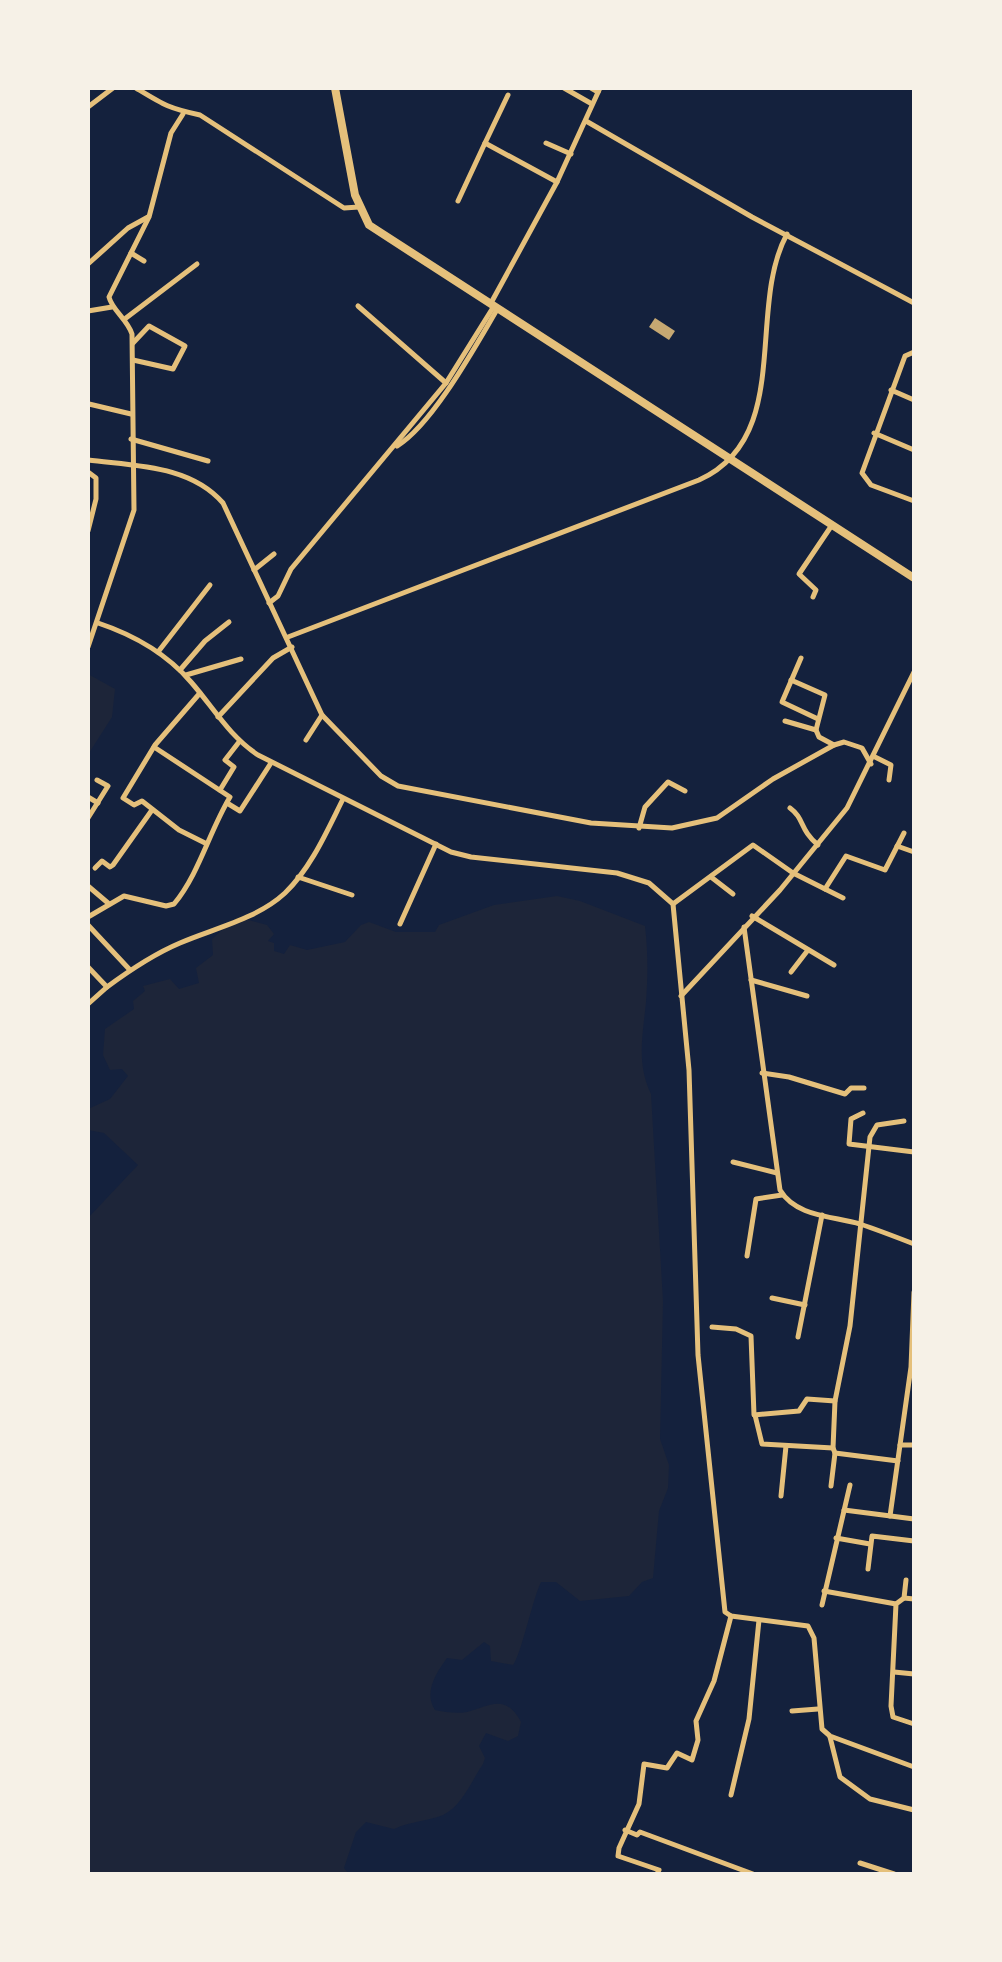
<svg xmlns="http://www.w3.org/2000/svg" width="1002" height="1962" viewBox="0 0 1002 1962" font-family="Cabin,sans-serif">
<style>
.green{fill:#1d2539}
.building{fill:#c6a872}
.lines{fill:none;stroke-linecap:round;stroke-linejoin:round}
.minor{stroke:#e5c07b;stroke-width:5}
.primary{stroke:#e5c07b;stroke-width:8}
</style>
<rect width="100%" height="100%" fill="#14213d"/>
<!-- green -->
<g class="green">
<path d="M88 674 115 689 112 717 89 753Z"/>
<path d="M557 896 580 901 645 926C648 951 648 976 646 1002 643 1034 636 1063 651 1094L663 1301 660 1439 669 1465 668 1488 659 1511 653 1578 642 1582 629 1596 580 1601 556 1582H541C532 1601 521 1655 513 1665L491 1661 490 1646 484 1642 462 1660 447 1658C437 1672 423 1692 435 1710 444 1712 457 1714 467 1712 488 1707 505 1692 521 1722L518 1736 508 1741 486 1733 479 1746 485 1758 483 1764C472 1780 462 1806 443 1815 429 1821 411 1821 394 1829L366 1822 356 1832 344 1868 349 1874H88V1218L138 1165 104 1133 88 1130V1109L110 1099 128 1076 122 1069 110 1070 103 1055 105 1029 134 1009 133 1001 145 991 143 986 170 979 179 989 199 983 196 968 213 955 212 939 237 917 267 925 274 934 268 941 274 943V951L284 954 290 945 307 950 345 942 361 925 369 922 396 932H435L439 925 494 905Z"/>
</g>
<!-- building -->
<path class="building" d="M655 318 675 331 669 340 649 327Z"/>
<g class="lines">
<!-- minor -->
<g class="minor">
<path d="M136 88C164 105 168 108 200 115L344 208 359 207"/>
<path d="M564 88 592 104"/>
<path d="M591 88 598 92"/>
<path d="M88 107 113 88"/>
<path d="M586 121 752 217 914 303"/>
<path d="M485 143 508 95"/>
<path d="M546 143 571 154"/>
<path d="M458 201 485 143 557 182"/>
<path d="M131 253 144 261"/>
<path d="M88 264 128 228 148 217"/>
<path d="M491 303 557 182 600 88"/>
<path d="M358 306 446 383"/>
<path d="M88 311 112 307"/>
<path d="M126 318 197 264"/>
<path d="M914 352 905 356 862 473 871 485 914 501"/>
<path d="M133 360 173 369 185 346 149 326 133 343"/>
<path d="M891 390 914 400"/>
<path d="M89 404 131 414"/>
<path d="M874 433 914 450"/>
<path d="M131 439 208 461"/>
<path d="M397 446C433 424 476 345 498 308"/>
<path d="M88 460C135 466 190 465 223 503L322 715 381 776 398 786 591 823 672 828 717 818 773 779 834 745 844 742 862 748 871 764"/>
<path d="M88 472 96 478V499L88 531"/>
<path d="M254 570 274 554"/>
<path d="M813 597 816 590 799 574 832 525"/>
<path d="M269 603 278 596 291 569 446 383 494 306"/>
<path d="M98 623C134 635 166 653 191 682 213 707 229 736 258 755L451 852 471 857 617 873 649 883 673 904 689 1070 698 1355 725 1612 731 1616 808 1626 814 1638 822 1729 830 1736 914 1767"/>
<path d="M288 637 699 480C794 437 746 309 787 234"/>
<path d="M88 647 134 510 132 334C127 319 112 310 109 297L149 217 171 133 183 114"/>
<path d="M158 652 210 585"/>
<path d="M801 658 782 702 818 719"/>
<path d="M180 670 205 641 229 622"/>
<path d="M186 675 241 659"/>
<path d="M791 680 825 695 816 730 819 737 834 745"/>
<path d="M200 693 155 745 123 798 134 805 142 801 179 830 205 843"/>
<path d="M218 717 273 658 292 647"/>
<path d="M785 721 816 730"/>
<path d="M306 740 322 715"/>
<path d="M875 757 891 765 889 780"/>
<path d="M220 790 234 767 225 760 239 742"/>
<path d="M88 797 98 803"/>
<path d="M227 803 240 811 271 763"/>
<path d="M790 808C805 819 799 829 818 845"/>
<path d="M88 818 108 786 97 780"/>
<path d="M639 828 645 807 668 782 685 791"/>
<path d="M897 846 914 852"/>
<path d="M95 868 102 861 110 867 113 865 152 810"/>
<path d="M298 877 352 895"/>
<path d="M711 877 733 894"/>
<path d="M88 886 108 903"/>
<path d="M825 889 846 856 885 870 904 833"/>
<path d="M673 904 753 845 793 873 843 898"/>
<path d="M752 916 834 965"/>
<path d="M88 917 124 896 166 906 174 904C199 874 209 832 230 797L154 747"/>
<path d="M400 924 436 844"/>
<path d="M88 925 130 970"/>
<path d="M744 927 780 1190C796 1217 833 1216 860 1224 878 1230 896 1237 914 1244"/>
<path d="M88 967 107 987C130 970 154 954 180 943 215 928 257 919 285 893 311 868 327 831 343 799"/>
<path d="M791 972 808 950"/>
<path d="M751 980 807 996"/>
<path d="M681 996 780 890 847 808 914 672"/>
<path d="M88 1004 107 987"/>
<path d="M762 1073 789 1077 845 1094 851 1088H864"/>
<path d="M863 1113 851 1119 849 1144 914 1152"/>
<path d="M733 1162 777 1173"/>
<path d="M747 1256 756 1199 782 1195"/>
<path d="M772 1298 805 1305"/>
<path d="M712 1327 736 1329 751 1336 754 1415 799 1411 807 1399 835 1401"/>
<path d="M798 1337 822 1215"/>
<path d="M755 1415 762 1444 833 1448"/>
<path d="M900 1445H914"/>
<path d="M898 1461 835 1453 833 1448 835 1401 850 1326 870 1137 877 1125 904 1121"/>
<path d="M831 1486 835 1453"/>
<path d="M781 1496 786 1446"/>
<path d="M844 1510 914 1519"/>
<path d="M890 1516 911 1367 914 1292"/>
<path d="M836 1538 870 1544"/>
<path d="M868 1569 872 1536 914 1541"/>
<path d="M906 1580 904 1598 896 1604 891 1706 893 1717 914 1724"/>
<path d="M824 1591 896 1604"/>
<path d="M904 1598 914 1599"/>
<path d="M822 1605 850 1485"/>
<path d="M894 1672 914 1674"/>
<path d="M792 1711 818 1709"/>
<path d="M830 1737 840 1777 870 1799 914 1810"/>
<path d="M731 1795 749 1719 759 1620"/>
<path d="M625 1830 637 1835 640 1832 753 1874"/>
<path d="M860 1863 894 1874"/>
<path d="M657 1874 659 1870 618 1856 619 1848 639 1804 644 1764 667 1768 677 1753 692 1760 698 1740 696 1721 714 1681 731 1616"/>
</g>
<!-- primary -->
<path class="primary" d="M335 88 355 195 369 225 914 578"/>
</g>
<!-- border -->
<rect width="1002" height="1962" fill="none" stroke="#f6f1e7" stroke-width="180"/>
</svg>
